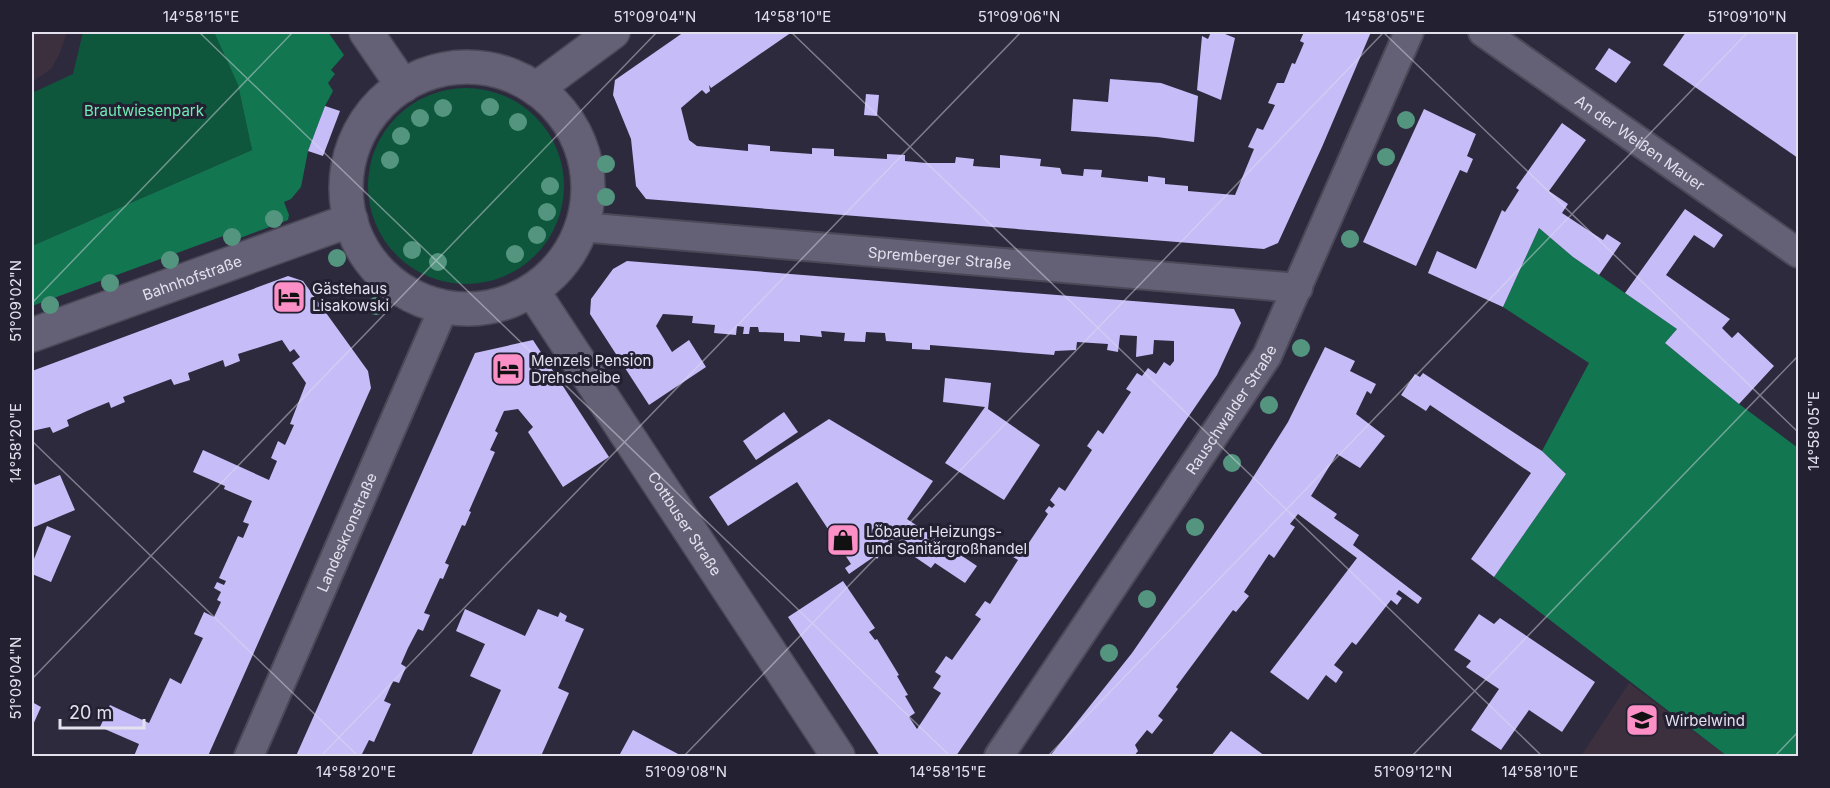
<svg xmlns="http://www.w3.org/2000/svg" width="1830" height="788" viewBox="0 0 1830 788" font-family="Inter,sans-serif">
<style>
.education{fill:#3c303e}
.green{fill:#0e573c}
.forest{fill:#127651}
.building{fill:#c5bcf8}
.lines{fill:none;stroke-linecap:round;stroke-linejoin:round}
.street-casing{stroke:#4b4858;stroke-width:32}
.secondary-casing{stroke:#4b4858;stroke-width:36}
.street{stroke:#646176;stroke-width:28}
.secondary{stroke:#646176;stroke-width:33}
.tree{fill:#549580}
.ticks{fill:none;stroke:#e3e1ee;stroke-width:1.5;stroke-opacity:0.45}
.labels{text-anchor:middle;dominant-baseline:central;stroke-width:6;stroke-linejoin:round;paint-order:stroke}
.park-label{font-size:15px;fill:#73ecb6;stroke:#232032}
.street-label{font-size:15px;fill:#e3e1ee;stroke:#232032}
.poi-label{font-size:15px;fill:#e3e1ee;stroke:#232032;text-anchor:start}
.neatline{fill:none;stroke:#e3e1ee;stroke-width:2}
.ticks-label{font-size:15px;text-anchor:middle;fill:#e3e1ee}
</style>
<rect width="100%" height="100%" fill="#2d2a3d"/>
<!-- education -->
<g class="education">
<path d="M32 32H67L60 53 51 69 32 82Z"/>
<path d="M1629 683 1727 756H1581Z"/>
</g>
<!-- green -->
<g class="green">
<path d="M83 32H214L238 85 252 150 32 246V93L73 74Z"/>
<circle cx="466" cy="186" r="98"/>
</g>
<!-- forest -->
<g class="forest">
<path d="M214 32H328L344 55 331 70 335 74 328 83 333 91 325 106 308 151 301 187 291 199 284 202 289 215 288 220 240 238 237 231 32 306V246L252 150 238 85Z"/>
<path d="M1539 228 1573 257 1677 329 1665 343 1739 404 1798 448V756H1727L1494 577 1566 474 1542 451 1589 363 1503 307Z"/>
</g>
<!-- building -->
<g class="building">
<path d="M684 32H792L711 88 709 85 710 91 706 94 702 90 681 108 689 140 697 146 748 151V144L770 146V151L812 154V148L834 149V156L887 159V154L905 155V161L926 163H955L956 157 974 159 973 166 1000 168V155L1041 159 1040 166 1060 168 1062 174 1083 176 1084 169 1102 170 1101 177 1148 182V176L1165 178V184L1188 186V191L1235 195 1254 149 1248 147 1257 128 1263 130 1275 105 1268 103 1277 83H1284L1292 63 1295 64 1304 43 1300 41 1304 32H1371L1322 147 1278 243 1264 249 646 199 636 186 631 139 613 95 615 80Z"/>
<path d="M1211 32H1220L1235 38 1221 100 1197 90 1202 36 1208 39Z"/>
<path d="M1686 32H1798V158L1663 65Z"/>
<path d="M1609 48 1631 62 1616 83 1595 69Z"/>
<path d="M1110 79 1161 83 1198 96 1194 142 1157 137 1071 131 1073 99 1108 102Z"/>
<path d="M866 94 879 95 877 116 864 115Z"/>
<path d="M325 106 340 111 323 156 308 151Z"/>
<path d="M1424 109 1476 134 1467 156 1473 159 1467 173 1460 170 1416 266 1363 242Z"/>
<path d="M1562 123 1586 140 1549 191 1568 204 1562 213 1603 240 1607 234 1621 243 1599 275 1573 257 1539 228 1503 307 1428 273 1437 251 1476 269 1502 210 1505 212 1519 190 1516 188Z"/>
<path d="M1685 209 1723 235 1714 248 1694 235 1666 275 1730 319 1722 328 1732 338 1738 332 1774 366 1739 404 1665 343 1677 329 1625 293Z"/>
<path d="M627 261 1234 309 1241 323 1217 375 956 756H880L788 617 843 581 875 628 869 632 875 640 877 639 899 675 897 676 908 695 905 696 915 713 909 717 917 729 941 693 933 688 941 676 935 672 946 656 952 660 981 619 975 615 985 601 990 604 1018 560 1008 554 1015 545 1026 547 1048 514 1045 511 1049 506 1052 508 1055 505 1050 500 1059 487 1065 491 1092 450 1087 446 1098 430 1103 434 1131 392 1126 389 1137 373 1142 376 1148 368 1156 374 1164 362 1170 366 1174 361V341L1154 340 1153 354 1136 357 1137 336 1120 335 1118 352 1107 350 1108 344 1077 342 1076 350 1055 351 1054 355 930 345V350L912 349V343L886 341 885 333 866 332 865 342 844 341 845 333 821 331 822 337 800 335V342L784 341V333L759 332 758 327H750L749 334H743L744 327 737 326 736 335 714 333 715 325 692 323 693 316 663 314 656 326 672 352 689 340 706 367 649 405 590 314 591 299 613 269Z"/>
<path d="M288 276 303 281 368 371 371 388 208 756H134L139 744 100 727 110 705 149 723 170 678 181 684 203 638 194 634 204 612 214 617 221 602 217 600 221 592 214 588 217 582 224 585 226 581 219 578 238 536 243 538 249 524 243 522 252 501 224 489 225 486 193 472 203 450 269 480 277 461 271 458 278 441 285 445 294 425 290 424 306 383 292 363 300 357 294 349 290 352 282 340 238 354 240 361 225 367 223 360 188 373 190 380 174 385 171 379 123 397 125 402 111 408 109 402 87 411 67 420 69 426 53 433 50 427 32 431V371Z"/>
<path d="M533 340 609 457 563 487 528 432 533 427 518 409 504 411 495 431 498 433 490 450 495 452 469 511 471 512 465 526 462 525 445 563 449 565 443 579 440 578 424 613 430 615 423 631 418 629 408 648 401 664 406 667 399 683 393 681 384 701 391 704 374 742 369 740 361 756H296L475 353Z"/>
<path d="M1325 347 1355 361 1350 371 1376 384 1371 394 1367 391 1356 414 1385 436 1360 468 1337 454 1311 496 1337 514 1334 518 1359 535 1353 545 1422 598 1418 604 1399 590 1396 594 1402 598 1397 605 1391 600 1356 645 1352 642 1334 665 1343 672 1336 683 1326 675 1308 700 1270 672 1357 558 1298 514 1290 524 1295 527 1274 558 1269 554 1244 592 1249 596 1236 612 1233 610 1176 687 1178 689 1158 716 1163 720 1152 734 1147 730 1135 745 1138 751 1134 756H1050L1132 653 1250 482 1288 422Z"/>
<path d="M1423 373 1542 451 1566 474 1494 577 1471 559 1531 473 1430 405 1426 411 1401 395 1415 374 1420 377Z"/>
<path d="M945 378 991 383 988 409 1040 445 1004 500 945 463 985 407 943 402Z"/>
<path d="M784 412 798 432 756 460 743 441Z"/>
<path d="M829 419 933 481 907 519 977 566 965 583 935 563 931 568 912 555 916 551 894 537 877 559 875 556 849 574 845 568 851 564 797 482 728 526 709 497Z"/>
<path d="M60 475 75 510 32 528V477L35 485Z"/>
<path d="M47 526 71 536 51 582 32 574V564Z"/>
<path d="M465 609 525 636 538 609 558 617 560 612 567 616 565 621 584 629 558 688 569 693 541 756H471L501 690 470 676 485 644 456 631Z"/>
<path d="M1479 614 1494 624 1500 618 1595 682 1562 732 1529 710 1501 750 1471 730 1499 689 1466 667 1471 661 1454 650Z"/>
<path d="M32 702 41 707 32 727Z"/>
<path d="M633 730 659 744 682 756H625L620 754Z"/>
<path d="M1231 731 1265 756H1211Z"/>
</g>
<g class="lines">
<!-- street casing -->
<g class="street-casing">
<g id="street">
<path id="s1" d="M1483 32 1798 253"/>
<path id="s2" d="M581 227 1298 288"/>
<path id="s3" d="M249 756 444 307"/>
<path id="s4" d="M999 756 1267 356 1409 32"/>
</g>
</g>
<!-- secondary casing -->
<g class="secondary-casing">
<g id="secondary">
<path d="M366 32 403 86"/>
<circle cx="467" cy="188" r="121"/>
<path d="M536 89 613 32"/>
<path id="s5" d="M532 290 838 756"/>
<path id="s6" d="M32 335 351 220"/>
</g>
</g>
<!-- street -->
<use href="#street" class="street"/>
<!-- secondary -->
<use href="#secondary" class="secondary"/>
</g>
<!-- trees -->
<g class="tree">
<circle cx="490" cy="107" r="9"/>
<circle cx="443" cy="108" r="9"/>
<circle cx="420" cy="118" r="9"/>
<circle cx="1406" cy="120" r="9"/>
<circle cx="518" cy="122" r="9"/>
<circle cx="401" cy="136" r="9"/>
<circle cx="1386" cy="157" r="9"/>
<circle cx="390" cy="160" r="9"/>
<circle cx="606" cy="164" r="9"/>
<circle cx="550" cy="186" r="9"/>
<circle cx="606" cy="197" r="9"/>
<circle cx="547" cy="212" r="9"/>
<circle cx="274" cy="219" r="9"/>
<circle cx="537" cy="235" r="9"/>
<circle cx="232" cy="237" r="9"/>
<circle cx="1350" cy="239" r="9"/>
<circle cx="412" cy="250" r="9"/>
<circle cx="515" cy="254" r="9"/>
<circle cx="337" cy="258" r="9"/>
<circle cx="170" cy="260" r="9"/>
<circle cx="438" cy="262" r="9"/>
<circle cx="110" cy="283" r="9"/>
<circle cx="50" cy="305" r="9"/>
<circle cx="376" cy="306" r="9"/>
<circle cx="1301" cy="348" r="9"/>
<circle cx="1269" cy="405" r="9"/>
<circle cx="1232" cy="463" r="9"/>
<circle cx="1195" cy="527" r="9"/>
<circle cx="1147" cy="599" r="9"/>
<circle cx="1109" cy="653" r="9"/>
</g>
<!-- ticks -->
<path class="ticks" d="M199 32 950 756M791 32 1542 756M1383 32 1798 432M32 303 293 32M32 441 358 756M32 679 657 32M321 756 1021 32M684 756 1384 32M1048 756 1748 32M1412 756 1798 356M1775 756 1798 732"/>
<!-- icons -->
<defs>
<g id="hotel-square" transform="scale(1.725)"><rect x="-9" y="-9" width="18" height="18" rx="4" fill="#fb8fc6" stroke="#232032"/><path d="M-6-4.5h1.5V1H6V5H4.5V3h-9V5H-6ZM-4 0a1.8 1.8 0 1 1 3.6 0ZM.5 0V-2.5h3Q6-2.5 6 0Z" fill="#111"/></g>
<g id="shop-square" transform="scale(1.725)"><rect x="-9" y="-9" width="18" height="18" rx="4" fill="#fb8fc6" stroke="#232032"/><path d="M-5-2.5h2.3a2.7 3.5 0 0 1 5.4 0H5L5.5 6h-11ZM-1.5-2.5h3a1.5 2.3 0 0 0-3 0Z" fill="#111"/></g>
<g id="school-square" transform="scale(1.725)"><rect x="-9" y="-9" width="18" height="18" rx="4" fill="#fb8fc6" stroke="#232032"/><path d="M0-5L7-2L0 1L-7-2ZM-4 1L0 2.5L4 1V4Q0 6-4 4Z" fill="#111"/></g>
</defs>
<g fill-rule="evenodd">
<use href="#hotel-square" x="289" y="297"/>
<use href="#hotel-square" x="508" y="369"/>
<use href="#shop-square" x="843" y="540"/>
<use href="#school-square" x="1642" y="720"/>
</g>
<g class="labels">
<!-- park labels -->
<g class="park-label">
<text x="144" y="110">Brautwiesenpark</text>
</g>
<!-- street labels -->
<g class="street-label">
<text stroke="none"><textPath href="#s1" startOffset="192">An der Weißen Mauer</textPath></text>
<text stroke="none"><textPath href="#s2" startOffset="360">Spremberger Straße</textPath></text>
<text stroke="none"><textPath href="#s6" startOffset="170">Bahnhofstraße</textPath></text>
<text stroke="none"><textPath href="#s4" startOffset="417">Rauschwalder Straße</textPath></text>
<text stroke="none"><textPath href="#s5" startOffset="279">Cottbuser Straße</textPath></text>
<text stroke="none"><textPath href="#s3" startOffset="244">Landeskronstraße</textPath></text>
</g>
<!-- poi labels -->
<g class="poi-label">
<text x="312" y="288">Gästehaus<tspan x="312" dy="17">Lisakowski</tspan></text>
<text x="531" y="360">Menzels Pension<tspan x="531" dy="17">Drehscheibe</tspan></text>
<text x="866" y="531">Löbauer Heizungs-<tspan x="866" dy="17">und Sanitärgroßhandel</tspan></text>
<text x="1665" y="720">Wirbelwind</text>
</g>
</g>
<!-- border -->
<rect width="1830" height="788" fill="none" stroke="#232032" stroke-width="66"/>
<!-- scale -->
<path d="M60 719v9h84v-9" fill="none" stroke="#e3e1ee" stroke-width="3"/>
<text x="69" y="719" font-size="18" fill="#e3e1ee" stroke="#232032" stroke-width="4.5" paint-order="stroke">20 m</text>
<rect x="33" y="33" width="1764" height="722" class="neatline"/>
<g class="ticks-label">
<text x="201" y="22">14°58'15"E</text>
<text x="655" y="22">51°09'04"N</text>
<text x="793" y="22">14°58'10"E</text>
<text x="1019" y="22">51°09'06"N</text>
<text x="1385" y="22">14°58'05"E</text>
<text x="1747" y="22">51°09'10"N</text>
<text transform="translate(16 301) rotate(-90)" y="5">51°09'02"N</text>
<text transform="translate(1814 431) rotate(-90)" y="5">14°58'05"E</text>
<text transform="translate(16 443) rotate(-90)" y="5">14°58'20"E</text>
<text transform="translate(16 678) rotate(-90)" y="5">51°09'04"N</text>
<text x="356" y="777">14°58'20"E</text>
<text x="686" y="777">51°09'08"N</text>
<text x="948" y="777">14°58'15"E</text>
<text x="1413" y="777">51°09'12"N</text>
<text x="1540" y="777">14°58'10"E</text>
</g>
</svg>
